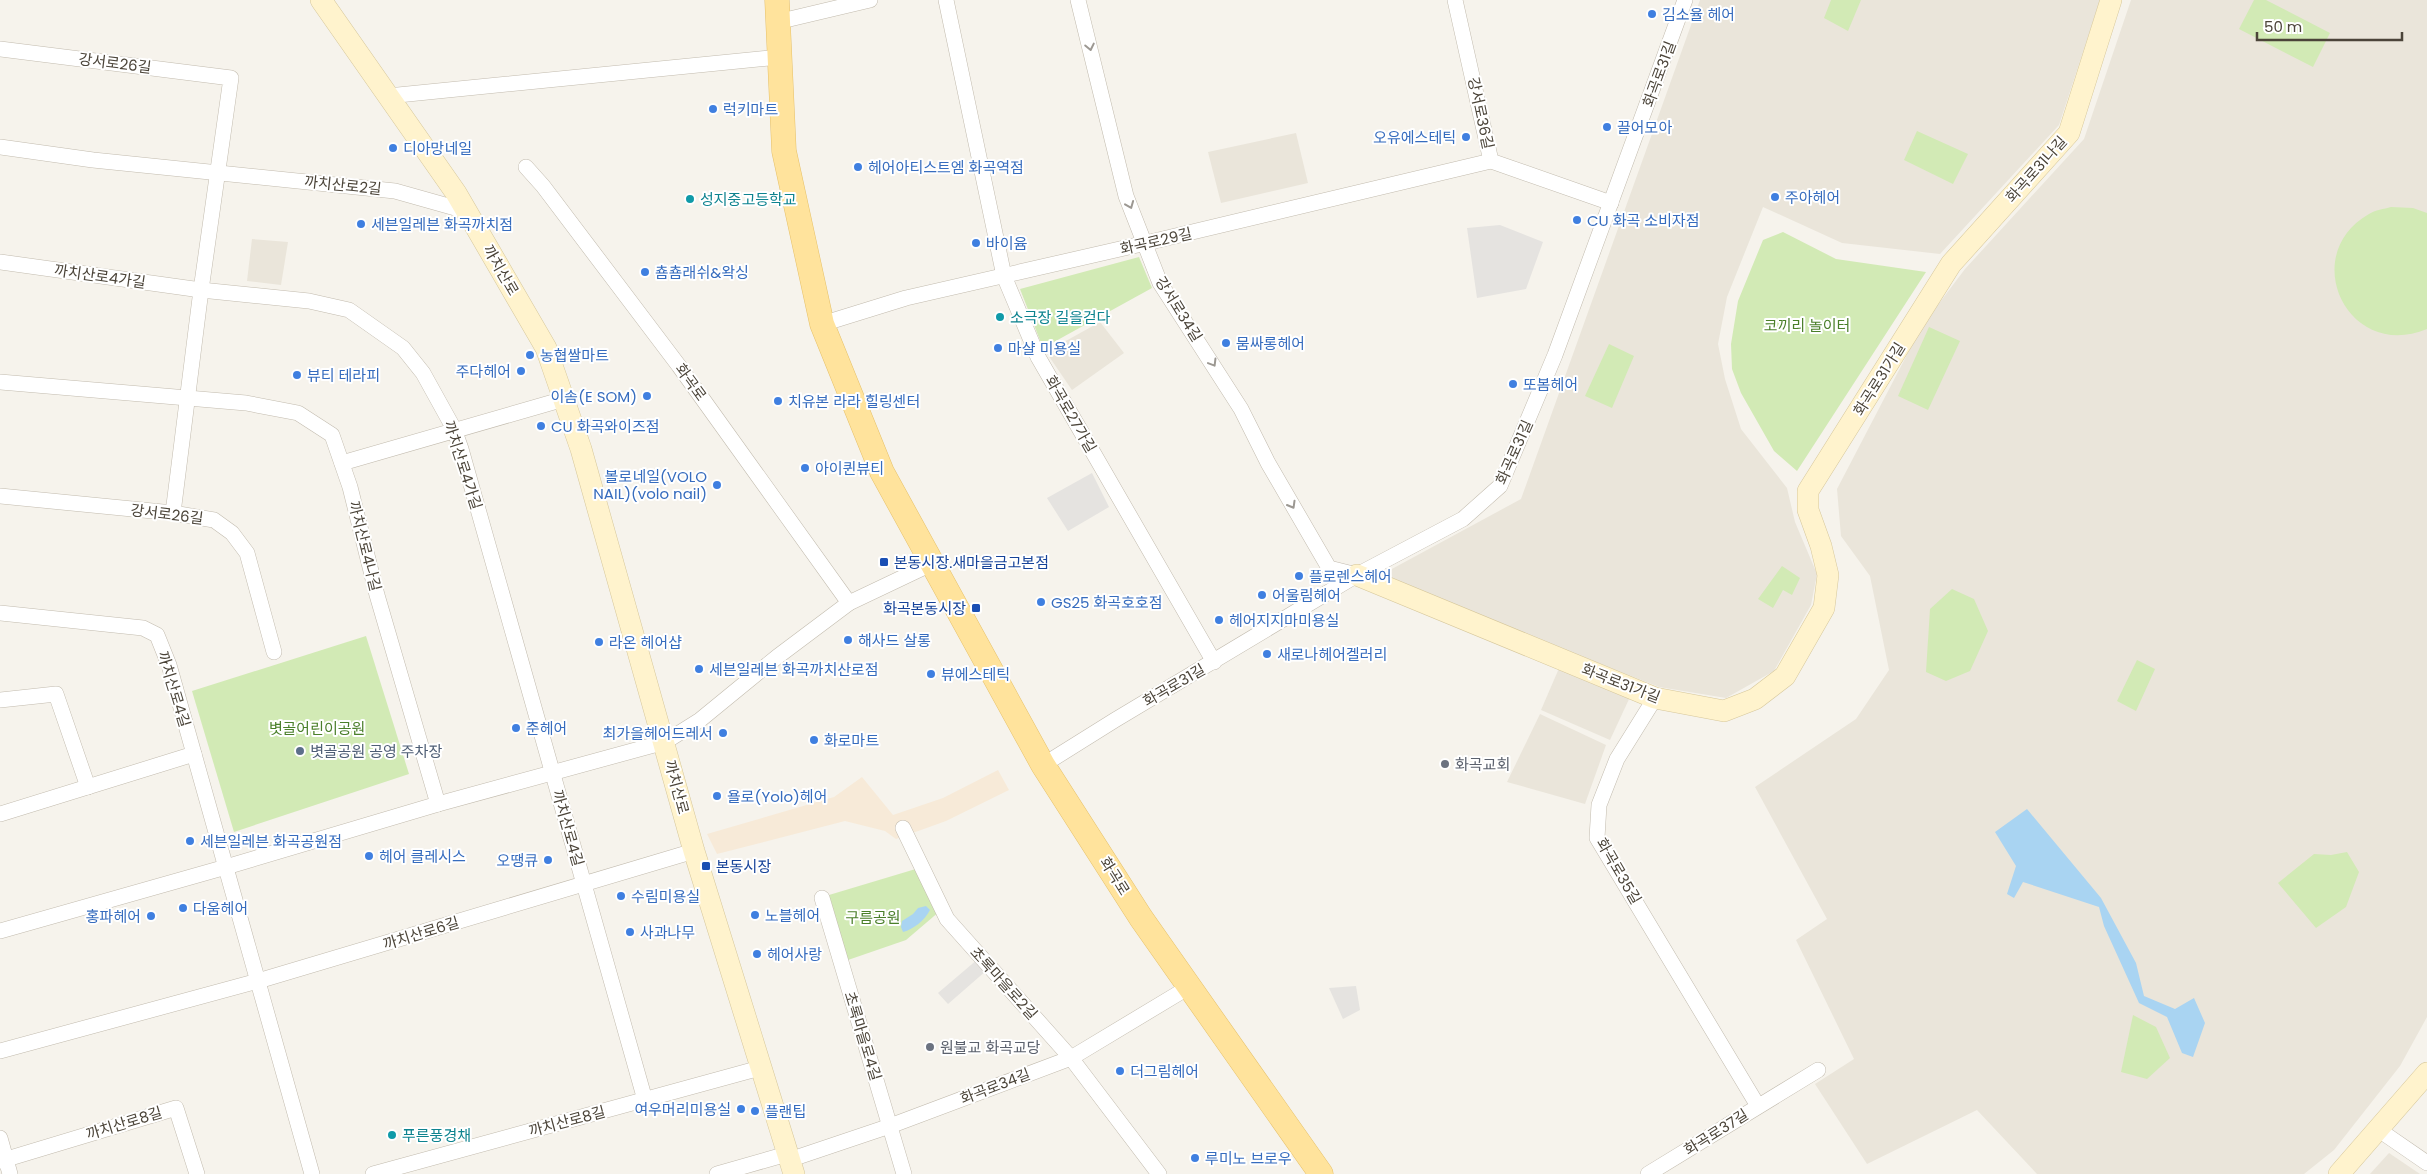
<svg xmlns="http://www.w3.org/2000/svg" width="2427" height="1174" viewBox="0 0 2427 1174" font-family="Poppins,'Noto Sans KR',sans-serif">
<style>
.residential{fill:#eae5da}
.commercial{fill:#f7ead8}
.green{fill:#d2eab5}
.parking{fill:#e5e3e0}
.water{fill:#a9d4f2}
.lines{fill:none;stroke-linecap:round;stroke-linejoin:round}
.street-casing{stroke:#c2bbae;stroke-width:16}
.secondary-casing{stroke:#d6c79b;stroke-width:22}
.primary-casing{stroke:#e6c16a;stroke-width:25}
.street{stroke:#fff;stroke-width:15}
.secondary{stroke:#fff3cd;stroke-width:21}
.primary{stroke:#ffe39c;stroke-width:24}
.oneway{stroke:#9c9892}
.shop-dot{fill:#3f7fe0;stroke:#fff;stroke-width:2}
.culture-dot{fill:#0f9aa8;stroke:#fff;stroke-width:2}
.transit-dot{fill:#1a4fb4;stroke:#fff;stroke-width:2}
.service-dot{fill:#5c6f8a;stroke:#fff;stroke-width:2}
.worship-dot{fill:#6b7280;stroke:#fff;stroke-width:2}
.labels{text-anchor:middle;dominant-baseline:central;stroke-width:4;stroke-linejoin:round;paint-order:stroke}
.shop-label{font-size:15px;fill:#366cbe;stroke:#fff;text-anchor:start}
.street-label{font-size:15px;fill:#4b4439;stroke:#fff}
.culture-label{font-size:15px;fill:#0d838f;stroke:#fff;text-anchor:start}
.park-label{font-size:15px;fill:#4a7f2a;stroke:#fff}
.transit-label{font-size:15px;fill:#164399;stroke:#fff;text-anchor:start}
.service-label{font-size:15px;fill:#4e5e75;stroke:#fff;text-anchor:start}
.worship-label{font-size:15px;fill:#5b616d;stroke:#fff;text-anchor:start}
</style>
<rect width="100%" height="100%" fill="#f6f3ec"/>
<!-- residential -->
<g class="residential">
<path d="M1700 0H2100L2059 125 1940 254 1842 243 1763 207 1727 297 1718 344 1725 379 1741 429 1787 488 1795 522 1817 574 1811 605 1774 671 1726 698 1659 687 1393 582 1390 570 1521 499Z"/>
<path d="M2131 0H2427V1017L2400 1066 2334 1150 2304 1174H2037L1977 1110 1867 1164 1815 1084 1854 1059 1796 940 1827 919 1755 787 1856 719 1889 670 1870 576 1841 536 1837 489 1922 326 1965 269 2084 139Z"/>
<path d="M1296 133 1308 183 1221 203 1208 152Z"/>
<path d="M252 239 288 242 281 285 247 281Z"/>
<path d="M1100 322 1124 353 1072 390 1046 352Z"/>
<path d="M1560 666 1630 697 1610 740 1541 710Z"/>
<path d="M1540 714 1606 745 1585 804 1507 782Z"/>
<path d="M2389 1153 2420 1174H2370Z"/>
</g>
<!-- commercial -->
<path class="commercial" d="M998 770 1009 790 946 821 896 839 885 831 845 821 717 854 707 834 834 797 862 777 893 815 943 798Z"/>
<!-- green -->
<g class="green">
<path d="M1831 0H1861L1848 31 1824 18Z"/>
<path d="M2254 0H2266L2330 33 2313 67 2239 29Z"/>
<path d="M1917 131 1968 154 1953 184 1904 160Z"/>
<path d="M2391 207 2413 208 2427 213V329C2348 362 2297 255 2369 214 2375 210 2384 209 2391 207Z"/>
<path d="M1783 232 1836 259 1926 272 1797 471 1774 451 1741 393 1732 369 1731 344 1738 301 1763 240Z"/>
<path d="M1139 257 1152 288 1043 348 1020 289Z"/>
<path d="M1929 327 1960 341 1928 410 1898 396Z"/>
<path d="M1609 344 1634 356 1612 408 1585 396Z"/>
<path d="M1782 566 1800 578 1792 595 1783 590 1773 608 1758 599Z"/>
<path d="M1952 589 1974 599 1988 631 1970 671 1946 681 1926 672 1930 609Z"/>
<path d="M366 636 409 774 234 832 192 691Z"/>
<path d="M2137 660 2155 669 2136 711 2117 701Z"/>
<path d="M2347 852 2359 872 2346 907 2316 928 2278 883 2314 854 2331 855Z"/>
<path d="M919 868 940 911 906 940 848 960 829 895Z"/>
<path d="M2133 1015 2156 1027 2170 1058 2147 1079 2121 1072Z"/>
</g>
<!-- parking -->
<g class="parking">
<path d="M1500 225 1543 242 1526 289 1477 298 1467 228Z"/>
<path d="M1092 473 1109 507 1068 531 1047 498Z"/>
<path d="M978 959 987 970 948 1004 938 993Z"/>
<path d="M1356 986 1360 1010 1343 1019 1329 988Z"/>
</g>
<!-- water -->
<g class="water">
<path d="M2027 809 2101 898 2136 963 2144 996 2175 1009 2194 998 2205 1023 2193 1057 2182 1053 2167 1017 2139 1003 2104 926 2099 907 2023 882 2014 898 2007 894 2016 866 1995 832Z"/>
<path d="M926 906 930 910C924 921 914 929 903 932L901 927 902 921 913 914 918 908Z"/>
</g>
<g class="lines">
<!-- street casing -->
<g class="street-casing">
<g id="street">
<path d="M946 0 1004 276 1038 357 1214 662"/>
<path d="M1078 0 1126 196 1160 283 1241 409 1268 463 1329 568 1357 575"/>
<path d="M1455 0 1491 161 1611 203"/>
<path d="M777 22 870 0"/>
<path d="M0 49 231 78 201 290 173 513"/>
<path d="M388 96 779 57"/>
<path d="M0 147 93 160 395 191 466 211"/>
<path d="M526 167 543 186 679 366 849 603"/>
<path d="M0 262 201 290 309 301 349 310 403 348 423 373 454 429 461 449 645 1100"/>
<path d="M822 324 906 298 1146 243 1491 161"/>
<path d="M0 382 246 403 298 413 332 435 350 487 377 595 438 804"/>
<path d="M342 463 564 399"/>
<path d="M0 496 173 513 214 520 232 533 247 553 274 652"/>
<path d="M0 613 143 628 157 635 169 665 312 1174"/>
<path d="M1655 698 1617 759 1599 805 1597 838 1758 1106"/>
<path d="M0 700 56 694 88 787"/>
<path d="M1043 765 1115 720 1357 575 1463 519 1500 486 1555 355 1685 0"/>
<path d="M0 814 194 754"/>
<path d="M903 828 947 919 1071 1058 1159 1174"/>
<path d="M822 898 904 1174"/>
<path d="M0 931 226 867 438 804 665 742 700 720 777 657 849 603 931 564"/>
<path d="M0 1051 258 981 694 851"/>
<path d="M2379 1130 2427 1163"/>
<path d="M0 1138 10 1174"/>
<path d="M789 1160 890 1126 1071 1058 1189 987"/>
<path d="M0 1161 176 1108 197 1174"/>
<path d="M373 1174 760 1068"/>
<path d="M717 1174 787 1154"/>
<path d="M1648 1174 1818 1070"/>
</g>
</g>
<!-- secondary casing -->
<g class="secondary-casing">
<g id="secondary">
<path d="M321 0 456 193 546 348 581 449 694 851 794 1174"/>
<path d="M1357 575 1655 698 1724 711 1755 699 1785 676 1824 608 1828 575 1821 546 1808 510V491L1951 264 2069 133 2111 0"/>
<path d="M2339 1174 2427 1073"/>
</g>
</g>
<!-- primary casing -->
<g class="primary-casing">
<path id="primary" d="M777 0 784 151 822 324 882 472 1043 765 1141 918 1321 1174"/>
</g>
<!-- street -->
<use href="#street" class="street"/>
<!-- secondary -->
<use href="#secondary" class="secondary"/>
<!-- primary -->
<use href="#primary" class="primary"/>
</g>
<!-- one-way arrows -->
<defs><path id="oneway-chevron" d="M-2-3.5L2.5 0L-2 3.5" fill="none" stroke-width="1.6" stroke-linecap="round" stroke-linejoin="round" transform="scale(1.25)"/></defs>
<g class="oneway">
<use href="#oneway-chevron" transform="translate(1090 47) rotate(78)"/>
<use href="#oneway-chevron" transform="translate(1130 205) rotate(68)"/>
<use href="#oneway-chevron" transform="translate(1213 363) rotate(59)"/>
<use href="#oneway-chevron" transform="translate(1292 505) rotate(60)"/>
</g>
<!-- markers -->
<g class="shop-dot">
<circle cx="1652" cy="14" r="5"/>
<circle cx="713" cy="109" r="5"/>
<circle cx="1607" cy="127" r="5"/>
<circle cx="1466" cy="137" r="5"/>
<circle cx="393" cy="148" r="5"/>
<circle cx="858" cy="167" r="5"/>
<circle cx="1775" cy="197" r="5"/>
<circle cx="1577" cy="220" r="5"/>
<circle cx="361" cy="224" r="5"/>
<circle cx="976" cy="243" r="5"/>
<circle cx="645" cy="272" r="5"/>
<circle cx="1226" cy="343" r="5"/>
<circle cx="998" cy="348" r="5"/>
<circle cx="530" cy="355" r="5"/>
<circle cx="521" cy="371" r="5"/>
<circle cx="297" cy="375" r="5"/>
<circle cx="1513" cy="384" r="5"/>
<circle cx="647" cy="396" r="5"/>
<circle cx="778" cy="401" r="5"/>
<circle cx="541" cy="426" r="5"/>
<circle cx="805" cy="468" r="5"/>
<circle cx="717" cy="485" r="5"/>
<circle cx="1299" cy="576" r="5"/>
<circle cx="1262" cy="595" r="5"/>
<circle cx="1041" cy="602" r="5"/>
<circle cx="1219" cy="620" r="5"/>
<circle cx="848" cy="640" r="5"/>
<circle cx="599" cy="642" r="5"/>
<circle cx="1267" cy="654" r="5"/>
<circle cx="699" cy="669" r="5"/>
<circle cx="931" cy="674" r="5"/>
<circle cx="516" cy="728" r="5"/>
<circle cx="723" cy="733" r="5"/>
<circle cx="814" cy="740" r="5"/>
<circle cx="717" cy="796" r="5"/>
<circle cx="190" cy="841" r="5"/>
<circle cx="369" cy="856" r="5"/>
<circle cx="548" cy="860" r="5"/>
<circle cx="621" cy="896" r="5"/>
<circle cx="183" cy="908" r="5"/>
<circle cx="755" cy="915" r="5"/>
<circle cx="151" cy="916" r="5"/>
<circle cx="630" cy="932" r="5"/>
<circle cx="757" cy="954" r="5"/>
<circle cx="1120" cy="1071" r="5"/>
<circle cx="741" cy="1109" r="5"/>
<circle cx="755" cy="1111" r="5"/>
<circle cx="1195" cy="1158" r="5"/>
</g>
<g class="culture-dot">
<circle cx="690" cy="199" r="5"/>
<circle cx="1000" cy="317" r="5"/>
<circle cx="392" cy="1135" r="5"/>
</g>
<g class="transit-dot">
<rect x="879" y="557" width="10" height="10" rx="2.5"/>
<rect x="971" y="603" width="10" height="10" rx="2.5"/>
<rect x="701" y="861" width="10" height="10" rx="2.5"/>
</g>
<circle class="service-dot" cx="300" cy="751" r="5"/>
<g class="worship-dot">
<circle cx="1445" cy="764" r="5"/>
<circle cx="930" cy="1047" r="5"/>
</g>
<g class="labels">
<!-- shop labels -->
<g class="shop-label">
<text x="1662" y="14">김소율 헤어</text>
<text x="723" y="109">럭키마트</text>
<text x="1617" y="127">끌어모아</text>
<text x="1456" y="137" text-anchor="end">오유에스테틱</text>
<text x="403" y="148">디아망네일</text>
<text x="868" y="167">헤어아티스트엠 화곡역점</text>
<text x="1785" y="197">주아헤어</text>
<text x="1587" y="220">CU 화곡 소비자점</text>
<text x="371" y="224">세븐일레븐 화곡까치점</text>
<text x="986" y="243">바이윰</text>
<text x="655" y="272">춈춈래쉬&amp;왁싱</text>
<text x="1236" y="343">뭄싸롱헤어</text>
<text x="1008" y="348">마샬 미용실</text>
<text x="540" y="355">농협쌀마트</text>
<text x="511" y="371" text-anchor="end">주다헤어</text>
<text x="307" y="375">뷰티 테라피</text>
<text x="1523" y="384">또봄헤어</text>
<text x="637" y="396" text-anchor="end">이솜(E SOM)</text>
<text x="788" y="401">치유본 라라 힐링센터</text>
<text x="551" y="426">CU 화곡와이즈점</text>
<text x="815" y="468">아이퀸뷰티</text>
<text x="707" y="476" text-anchor="end">볼로네일(VOLO<tspan x="707" dy="17">NAIL)(volo nail)</tspan></text>
<text x="1309" y="576">플로렌스헤어</text>
<text x="1272" y="595">어울림헤어</text>
<text x="1051" y="602">GS25 화곡호호점</text>
<text x="1229" y="620">헤어지지마미용실</text>
<text x="858" y="640">해사드 살롱</text>
<text x="609" y="642">라온 헤어샵</text>
<text x="1277" y="654">새로나헤어겔러리</text>
<text x="709" y="669">세븐일레븐 화곡까치산로점</text>
<text x="941" y="674">뷰에스테틱</text>
<text x="526" y="728">준헤어</text>
<text x="713" y="733" text-anchor="end">최가을헤어드레서</text>
<text x="824" y="740">화로마트</text>
<text x="727" y="796">욜로(Yolo)헤어</text>
<text x="200" y="841">세븐일레븐 화곡공원점</text>
<text x="379" y="856">헤어 클레시스</text>
<text x="538" y="860" text-anchor="end">오땡큐</text>
<text x="631" y="896">수림미용실</text>
<text x="193" y="908">다움헤어</text>
<text x="765" y="915">노블헤어</text>
<text x="141" y="916" text-anchor="end">홍파헤어</text>
<text x="640" y="932">사과나무</text>
<text x="767" y="954">헤어사랑</text>
<text x="1130" y="1071">더그림헤어</text>
<text x="731" y="1109" text-anchor="end">여우머리미용실</text>
<text x="765" y="1111">플랜팁</text>
<text x="1205" y="1158">루미노 브로우</text>
</g>
<!-- street labels -->
<g class="street-label">
<text transform="translate(115 63) rotate(7)">강서로26길</text>
<text transform="translate(1659 74) rotate(-70)">화곡로31길</text>
<text transform="translate(1481 113) rotate(78)">강서로36길</text>
<text transform="translate(2036 169) rotate(-48)">화곡로31나길</text>
<text transform="translate(343 185) rotate(6)">까치산로2길</text>
<text transform="translate(1156 241) rotate(-13)">화곡로29길</text>
<text transform="translate(501 270) rotate(60)">까치산로</text>
<text transform="translate(100 276) rotate(8)">까치산로4가길</text>
<text transform="translate(1179 309) rotate(58)">강서로34길</text>
<text transform="translate(1879 379) rotate(-58)">화곡로31가길</text>
<text transform="translate(691 382) rotate(54)">화곡로</text>
<text transform="translate(1071 414) rotate(60)">화곡로27가길</text>
<text transform="translate(1514 452) rotate(-66)">화곡로31길</text>
<text transform="translate(463 465) rotate(72)">까치산로4가길</text>
<text transform="translate(167 514) rotate(7)">강서로26길</text>
<text transform="translate(365 546) rotate(76)">까치산로4나길</text>
<text transform="translate(1621 683) rotate(21)">화곡로31가길</text>
<text transform="translate(1174 685) rotate(-30)">화곡로31길</text>
<text transform="translate(174 689) rotate(73)">까치산로4길</text>
<text transform="translate(677 787) rotate(75)">까치산로</text>
<text transform="translate(568 828) rotate(74)">까치산로4길</text>
<text transform="translate(1619 871) rotate(60)">화곡로35길</text>
<text transform="translate(1115 876) rotate(58)">화곡로</text>
<text transform="translate(421 933) rotate(-17)">까치산로6길</text>
<text transform="translate(1004 983) rotate(48)">초록마을로2길</text>
<text transform="translate(863 1036) rotate(73)">초록마을로4길</text>
<text transform="translate(995 1086) rotate(-21)">화곡로34길</text>
<text transform="translate(567 1121) rotate(-15)">까치산로8길</text>
<text transform="translate(124 1123) rotate(-17)">까치산로8길</text>
<text transform="translate(1716 1132) rotate(-32)">화곡로37길</text>
</g>
<!-- culture labels -->
<g class="culture-label">
<text x="700" y="199">성지중고등학교</text>
<text x="1010" y="317">소극장 길을걷다</text>
<text x="402" y="1135">푸른풍경채</text>
</g>
<!-- park labels -->
<g class="park-label">
<text x="1807" y="325">코끼리 놀이터</text>
<text x="317" y="728">볏골어린이공원</text>
<text x="873" y="917">구름공원</text>
</g>
<!-- transit labels -->
<g class="transit-label">
<text x="894" y="562">본동시장.새마을금고본점</text>
<text x="966" y="608" text-anchor="end">화곡본동시장</text>
<text x="716" y="866">본동시장</text>
</g>
<!-- service labels -->
<g class="service-label">
<text x="310" y="751">볏골공원 공영 주차장</text>
</g>
<!-- worship labels -->
<g class="worship-label">
<text x="1455" y="764">화곡교회</text>
<text x="940" y="1047">원불교 화곡교당</text>
</g>
</g>
<!-- scale -->
<path d="M2257 32v8h145v-8" fill="none" stroke="#4b4439" stroke-width="2.5"/>
<text x="2264" y="32" font-size="15" fill="#4b4439" stroke="#ffffff" stroke-width="4" paint-order="stroke">50 m</text>
</svg>
